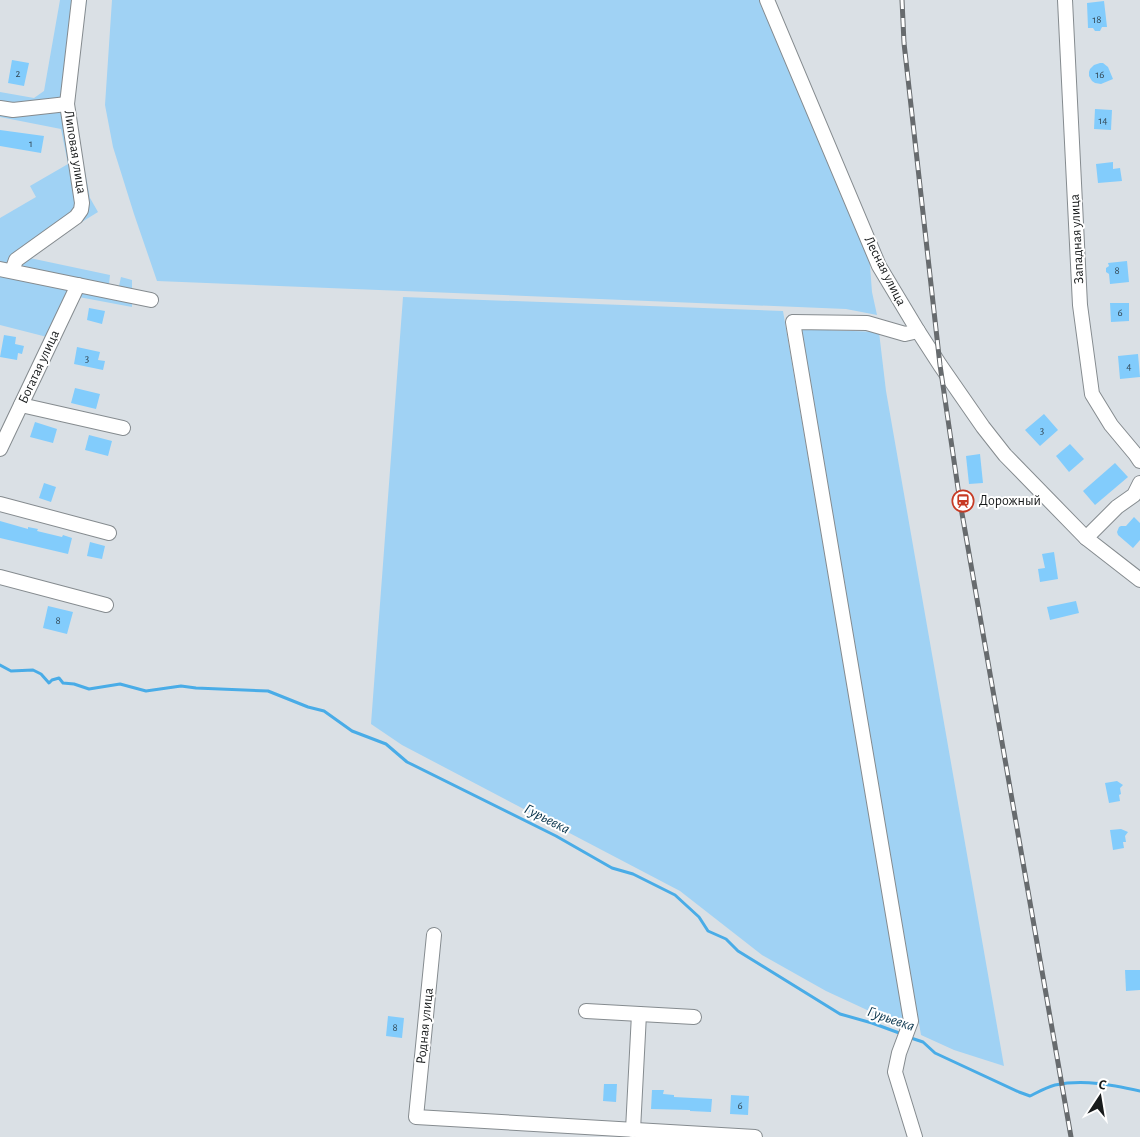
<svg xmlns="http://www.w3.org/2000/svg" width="1140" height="1137" viewBox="0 0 1140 1137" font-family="'Alegreya Sans',sans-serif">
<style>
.green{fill:#a0d2f4}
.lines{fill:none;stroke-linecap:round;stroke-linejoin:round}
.stream{stroke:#49ace7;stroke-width:3}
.building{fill:#82ccfc}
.minor-casing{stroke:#858b8f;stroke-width:16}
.minor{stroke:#fff;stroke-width:14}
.rail-casing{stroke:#676b6e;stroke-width:5}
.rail{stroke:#fff;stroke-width:3;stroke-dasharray:9;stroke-linecap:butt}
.labels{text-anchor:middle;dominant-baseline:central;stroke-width:4;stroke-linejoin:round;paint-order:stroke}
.number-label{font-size:11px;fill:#324754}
.street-label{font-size:14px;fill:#181b1c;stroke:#fff}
.poi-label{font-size:14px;fill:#181b1c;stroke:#fff;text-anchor:start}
.water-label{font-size:15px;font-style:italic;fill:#06324a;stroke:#fff}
</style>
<rect width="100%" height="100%" fill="#dae0e5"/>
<!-- green -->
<g class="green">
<path d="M60 0H87L72 103 90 198 98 212 25 257 110 275 109 284 119 286 121 277 132 280V307L68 295 47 337 0 325V218L36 197 30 186 68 164 61 129 0 117V92L34 98 44 91Z"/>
<path d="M112 0H769L869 252 872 292 877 315 846 309 157 281 134 214 113 147 105 105Z"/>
<path d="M403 297 783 311 906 1028 826 991 762 955 680 891 402 745 371 724Z"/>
<path d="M801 329 879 332 886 391 1004 1066 954 1050 921 1035Z"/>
</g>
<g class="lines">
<!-- stream -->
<g class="stream">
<path d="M0 665 11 671 33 670 41 674 49 683 52 680 59 678 63 683 74 684 89 689 120 684 146 691 181 686 196 688 268 691 308 707 324 711 352 731 386 744 407 762 556 836 612 868 633 874 675 895 699 917 708 931 726 939 738 951 840 1014 872 1023 902 1034"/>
<path d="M908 1037 923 1042 935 1053 1019 1092 1030 1096C1038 1092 1047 1087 1055 1085 1084 1079 1112 1085 1140 1091"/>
</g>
</g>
<!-- building -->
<g class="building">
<path d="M1104 1 1107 27H1102L1100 31H1095L1093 28H1088L1087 3Z"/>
<path d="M12 60 29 63 24 86 8 83Z"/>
<path d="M1100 63H1103L1108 67 1113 79 1101 84 1095 83 1092 81 1089 76V72L1090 69 1094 65Z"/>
<path d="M1095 109 1112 110 1111 130 1094 129Z"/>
<path d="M0 130 44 136 41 153 0 146Z"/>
<path d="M1113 162V169L1120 168 1122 181 1098 183 1096 164Z"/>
<path d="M1127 261 1129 282 1110 284 1109 274 1106 272V268L1109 266 1108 263Z"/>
<path d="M1110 303H1129V321L1111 322Z"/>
<path d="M89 308 105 311 102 324 87 320Z"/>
<path d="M4 335 16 337 15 344 24 346 22 354 18 353 17 360 0 357Z"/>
<path d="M77 347 100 352 98 360 105 361 103 370 74 364Z"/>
<path d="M1138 354 1140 377 1120 379 1118 356Z"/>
<path d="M75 388 100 394 96 409 71 403Z"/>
<path d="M1044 414 1058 430 1040 446 1025 430Z"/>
<path d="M35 422 57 429 53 443 30 437Z"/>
<path d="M89 435 112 441 108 456 85 450Z"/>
<path d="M1070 444 1084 459 1069 472 1056 456Z"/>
<path d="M980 454 983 483 969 484 966 456Z"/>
<path d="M1115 463 1128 477 1095 505 1083 491Z"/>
<path d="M44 483 56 487 51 502 39 498Z"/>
<path d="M1134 517 1140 523V540L1133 548 1118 535 1117 532 1119 527 1121 526H1126Z"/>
<path d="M0 521 28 529V527L38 529 37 531 62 537 63 535 72 538 68 554 0 538Z"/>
<path d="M90 542 105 546 102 559 87 556Z"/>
<path d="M1054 552 1058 579 1040 582 1038 569 1045 568 1042 554Z"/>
<path d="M1076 601 1079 613 1050 620 1047 607Z"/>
<path d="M48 606 73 612 67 634 43 628Z"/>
<path d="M1117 781 1123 785 1120 788 1121 794 1119 795 1120 801 1109 803 1105 783Z"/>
<path d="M1121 829 1128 832 1125 836 1126 842H1123L1124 848 1113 850 1110 830Z"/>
<path d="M1125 970H1140V990L1126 991Z"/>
<path d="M388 1016 404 1018 402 1038 386 1036Z"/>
<path d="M604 1084H617L616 1102 603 1101Z"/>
<path d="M652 1090H664L663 1094 674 1095V1097L712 1099 711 1112 690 1111V1110L651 1109Z"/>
<path d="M731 1095 749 1096 748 1115 730 1114Z"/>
</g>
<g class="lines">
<!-- minor casing -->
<g class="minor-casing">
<g id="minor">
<path d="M767 0 879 266 918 331 940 365 983 427 1005 455 1086 538 1140 580"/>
<path d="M1065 0 1080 305 1092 394 1111 425 1136 455 1140 461"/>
<path d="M0 108 13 110 67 104"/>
<path d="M0 269 151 300"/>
<path d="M12 271 16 260 76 217 81 210 82 203 67 104 79 0"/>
<path d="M21 405 123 428"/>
<path d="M0 449 78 285"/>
<path d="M0 504 109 533"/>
<path d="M1086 538 1117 507 1134 495 1140 483"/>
<path d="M0 577 106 605"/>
<path d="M434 935 416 1117 755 1137"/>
<path d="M586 1011 694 1017"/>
<path d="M633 1130 639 1014"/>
<path d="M915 1137 895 1072 899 1053 911 1021 793 322 867 323 905 334 918 331"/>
</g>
</g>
<!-- minor -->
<use href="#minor" class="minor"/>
<!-- rail casing -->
<g class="rail-casing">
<path id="rail" d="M902 0 904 43 940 365 960 502 1071 1137"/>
</g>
<!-- rail -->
<use href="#rail" class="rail"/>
</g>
<!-- icons -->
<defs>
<g id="station-ring" transform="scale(1.125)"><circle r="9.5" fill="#fff" stroke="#c73b25" stroke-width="1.5"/><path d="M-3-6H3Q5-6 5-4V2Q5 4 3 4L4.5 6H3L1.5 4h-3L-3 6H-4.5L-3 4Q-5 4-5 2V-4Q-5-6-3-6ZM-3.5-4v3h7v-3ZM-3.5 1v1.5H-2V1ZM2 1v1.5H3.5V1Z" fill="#c73b25"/></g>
</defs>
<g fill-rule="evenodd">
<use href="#station-ring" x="963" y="501"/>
</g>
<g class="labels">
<!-- number labels -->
<g class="number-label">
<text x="1097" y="19">18</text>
<text x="18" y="73">2</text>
<text x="1100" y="74">16</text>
<text x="1103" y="120">14</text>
<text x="31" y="143">1</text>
<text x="1117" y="270">8</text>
<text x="1120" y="312">6</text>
<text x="87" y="358">3</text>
<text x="1129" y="366">4</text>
<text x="1042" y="430">3</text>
<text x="58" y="620">8</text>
<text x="395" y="1027">8</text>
<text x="740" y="1105">6</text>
</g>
<!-- street labels -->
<g class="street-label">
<text transform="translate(75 152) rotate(81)">Липовая улица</text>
<text transform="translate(1077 239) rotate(-93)">Западная улица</text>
<text transform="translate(885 271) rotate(63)">Лесная улица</text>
<text transform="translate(39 367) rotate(-65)">Богатая улица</text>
<text transform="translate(425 1026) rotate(-84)">Родная улица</text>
</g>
<!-- poi labels -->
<g class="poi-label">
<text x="979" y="501">Дорожный</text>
</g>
<!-- water labels -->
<g class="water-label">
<text transform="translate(547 819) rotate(27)">Гурьевка</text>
<text transform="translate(891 1019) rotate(19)">Гурьевка</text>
</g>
</g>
<!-- north arrow -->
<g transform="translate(1100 1097) rotate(12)" stroke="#ffffff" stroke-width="4" paint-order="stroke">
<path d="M0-4L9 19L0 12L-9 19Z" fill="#181b1c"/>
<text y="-8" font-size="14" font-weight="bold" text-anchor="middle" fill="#181b1c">С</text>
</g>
</svg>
